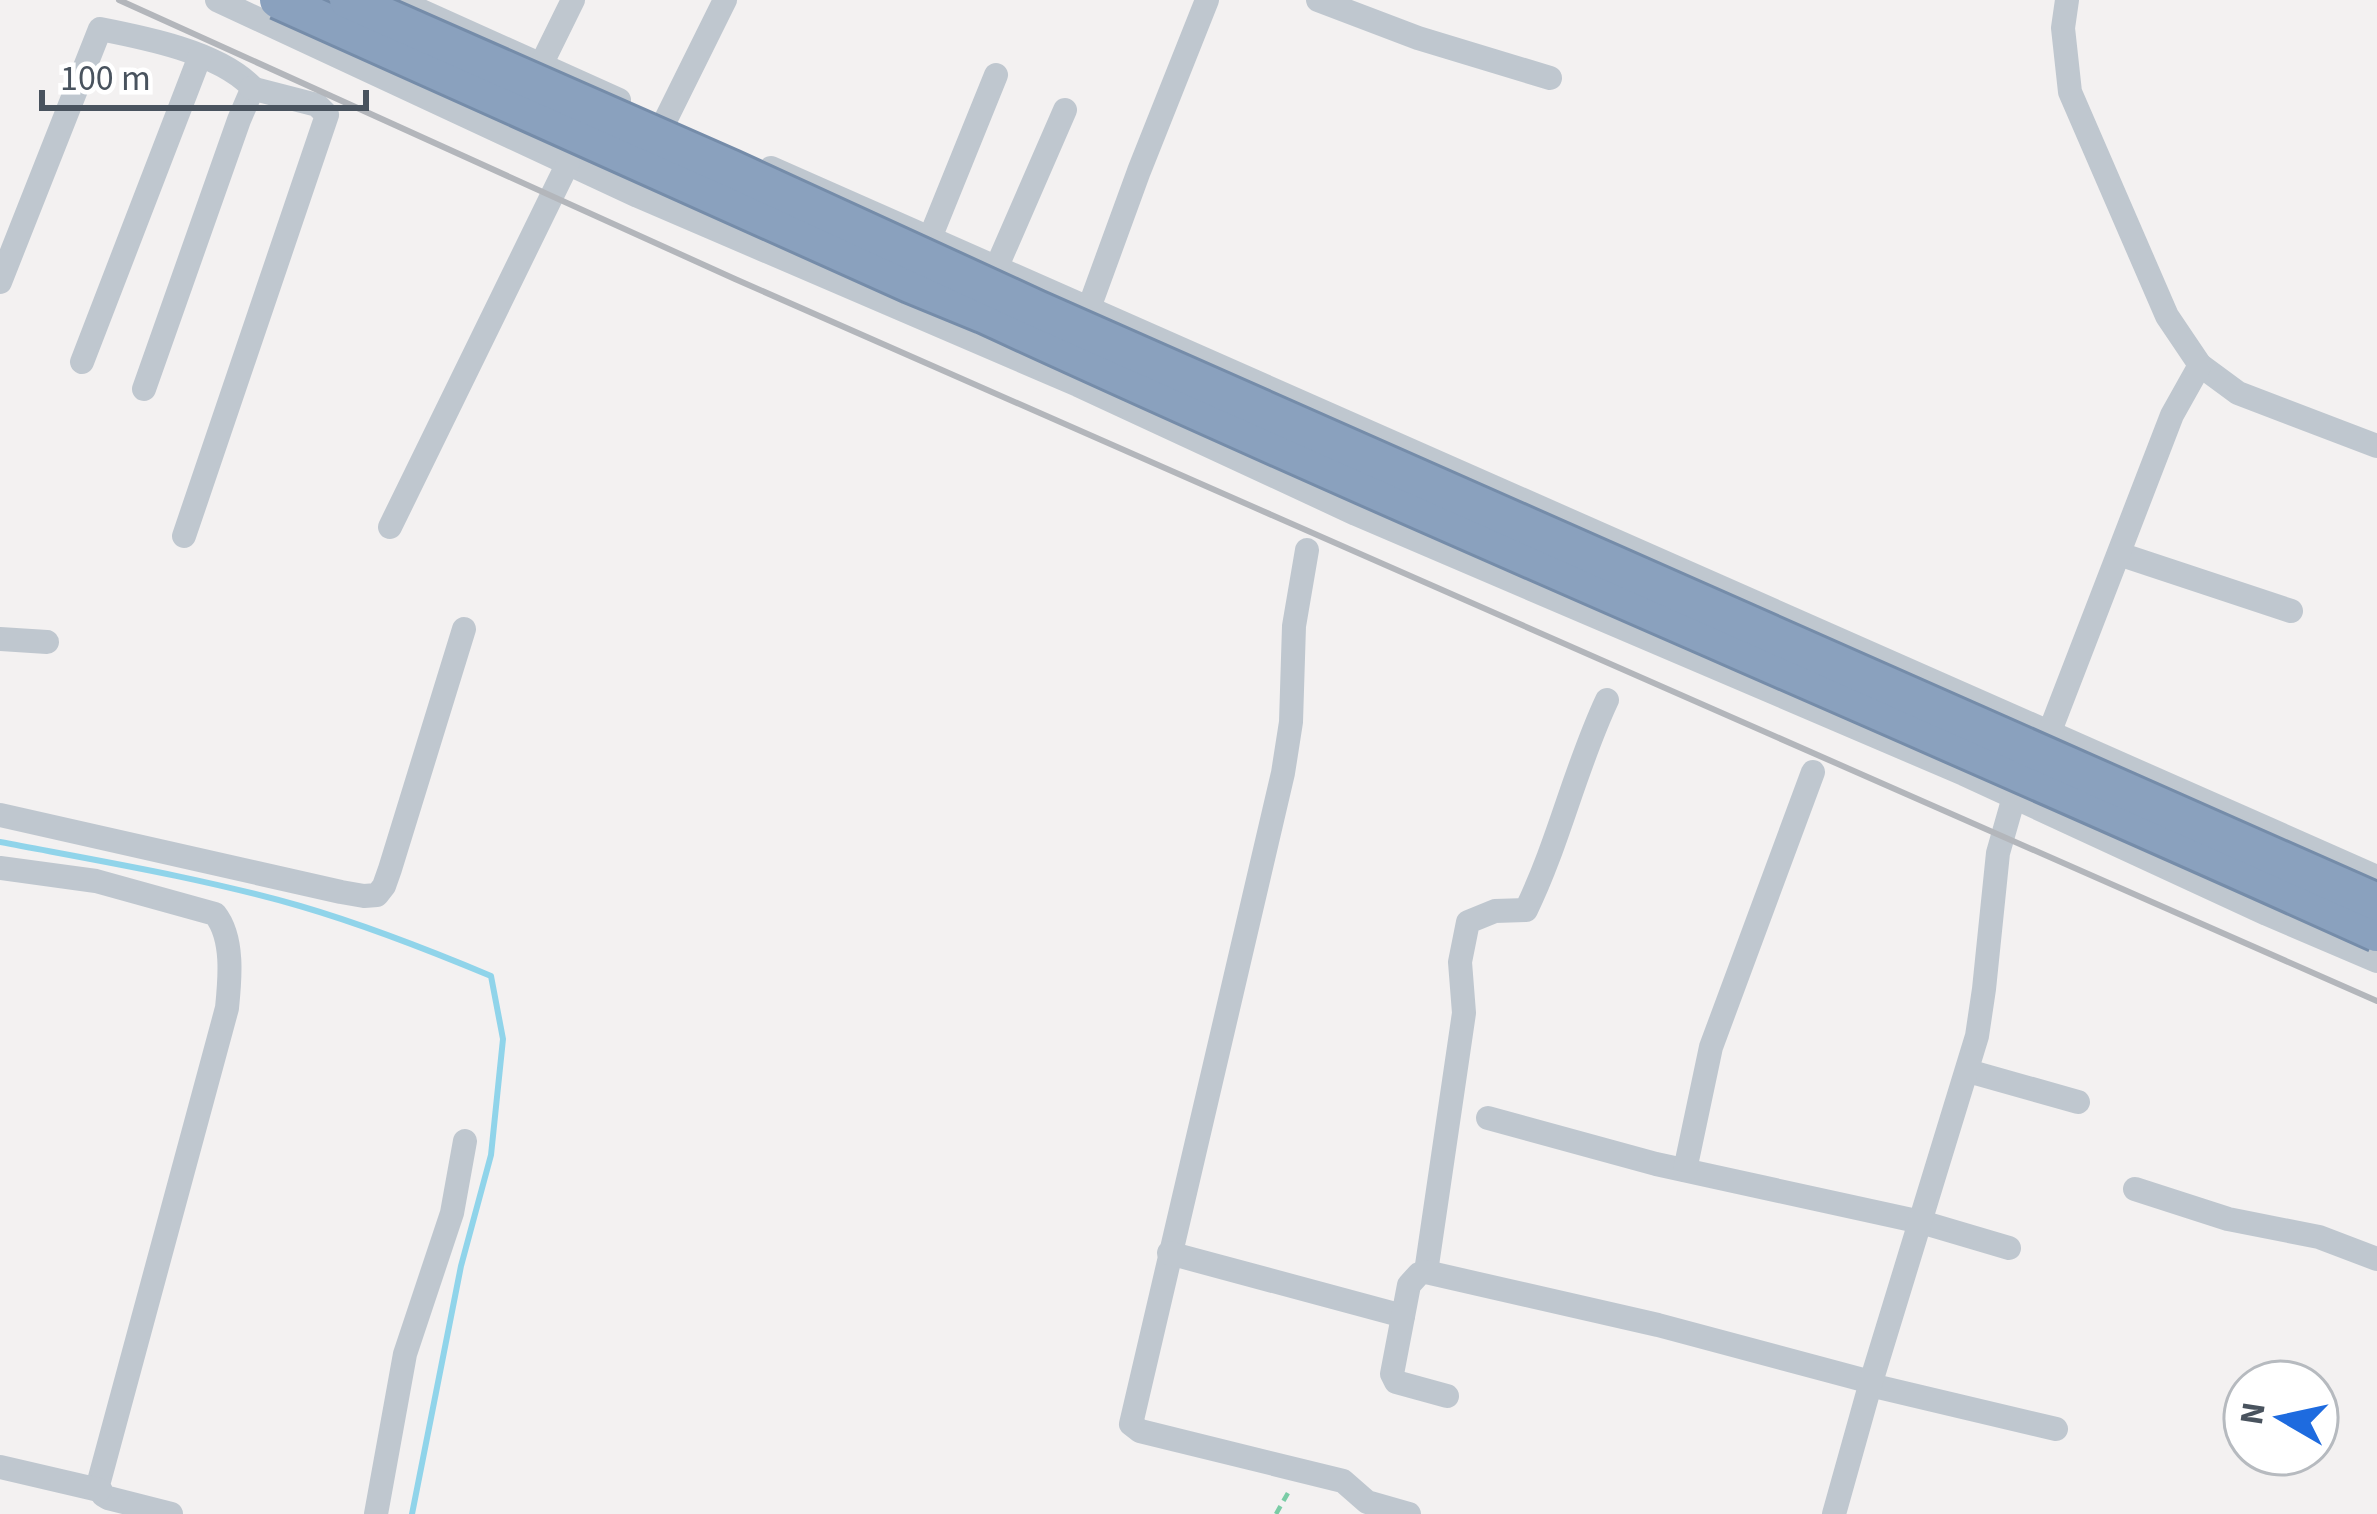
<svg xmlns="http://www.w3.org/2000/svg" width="2377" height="1514" viewBox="0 0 2377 1514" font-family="'Source Sans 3',sans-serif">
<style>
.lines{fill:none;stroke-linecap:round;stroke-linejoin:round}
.stream{stroke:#90d4ea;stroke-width:6}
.path{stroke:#7acca6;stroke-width:4.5;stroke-dasharray:9 6;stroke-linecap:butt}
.minor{stroke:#bfc7cf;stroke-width:24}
.rail{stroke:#b3b6bb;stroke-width:6}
.highway-bridge-casing{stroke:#758ca9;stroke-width:42;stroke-linecap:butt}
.highway-bridge{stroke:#8aa1be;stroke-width:36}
</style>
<rect width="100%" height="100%" fill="#f3f1f1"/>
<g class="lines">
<!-- stream -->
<path class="stream" d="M0 842C100 861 202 878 300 906 365 925 429 950 491 976L503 1039 491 1155 461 1266 412 1514"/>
<!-- path -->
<path class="path" d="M1276 1514 1288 1493"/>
<!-- minor -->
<g class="minor">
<path d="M217 0 638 196 1078 385 1356 514 1964 774 2267 914 2377 961"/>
<path d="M397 0 619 100"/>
<path d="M1318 0 1418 38 1550 78"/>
<path d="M541 65 573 0"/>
<path d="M665 121 725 0"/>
<path d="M771 168 2377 877"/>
<path d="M930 238 996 75"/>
<path d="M991 280 1065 110"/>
<path d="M0 282 100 29C146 38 217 52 251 86V92L239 120 144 389"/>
<path d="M1089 308 1139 171 1207 0"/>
<path d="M82 362 200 56"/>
<path d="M2200 365 2238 393 2377 446"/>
<path d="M390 527 568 163"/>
<path d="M184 536 327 115 317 105 251 88"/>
<path d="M1307 550 1294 626 1291 722 1283 773 1131 1424 1140 1431 1343 1481 1367 1502 1409 1514"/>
<path d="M2119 554 2291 611"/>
<path d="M0 639 47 642"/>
<path d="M2050 731 2172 415 2200 365 2167 316 2070 92 2063 28 2067 0"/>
<path d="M0 815 341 892 364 896 377 895 384 886 390 869 464 629"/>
<path d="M0 868 96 881 215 914C234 938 230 979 227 1008L98 1485 103 1495 108 1498 171 1514"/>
<path d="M1968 1071 2078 1102"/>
<path d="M1488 1118 1656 1164 1921 1222 2009 1248"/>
<path d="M1685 1170 1711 1047 1813 772"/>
<path d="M2135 1189 2228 1219 2319 1237 2377 1259"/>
<path d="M1169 1253 1403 1316"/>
<path d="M1426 1272 1464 1013 1460 962 1468 922 1495 911 1526 910C1559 842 1575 768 1607 700"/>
<path d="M1870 1385 2056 1429"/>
<path d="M1447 1396 1396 1382 1392 1374 1409 1285 1419 1274 1426 1272 1658 1325 1871 1382"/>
<path d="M0 1467 99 1490"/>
<path d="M376 1514 405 1354 452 1213 465 1141"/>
<path d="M1834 1514 1871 1382 1977 1036 1984 989 1998 853 2014 797"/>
</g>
<!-- rail -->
<path class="rail" d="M119 0 735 279 2377 1001"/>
<!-- highway-bridge casing -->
<g class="highway-bridge-casing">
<g id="highway-bridge">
<path d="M278 0 910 284 983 314C1445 527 1914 723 2377 933"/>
<path d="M348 0 732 169 1037 309 2377 902"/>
</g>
</g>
<!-- highway-bridge -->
<use href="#highway-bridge" class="highway-bridge"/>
</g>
<!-- north arrow -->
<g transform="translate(2281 1418) rotate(279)"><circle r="57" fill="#ffffff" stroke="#b6babf" stroke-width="3"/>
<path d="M0-9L21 45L0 30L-21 45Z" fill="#1e6bdf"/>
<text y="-18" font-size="33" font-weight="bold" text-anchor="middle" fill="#49535e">N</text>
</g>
<!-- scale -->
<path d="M42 90v18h324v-18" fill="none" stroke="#49535e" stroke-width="6"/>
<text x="60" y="90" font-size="36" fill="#49535e" stroke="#ffffff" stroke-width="9" paint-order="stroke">100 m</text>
</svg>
